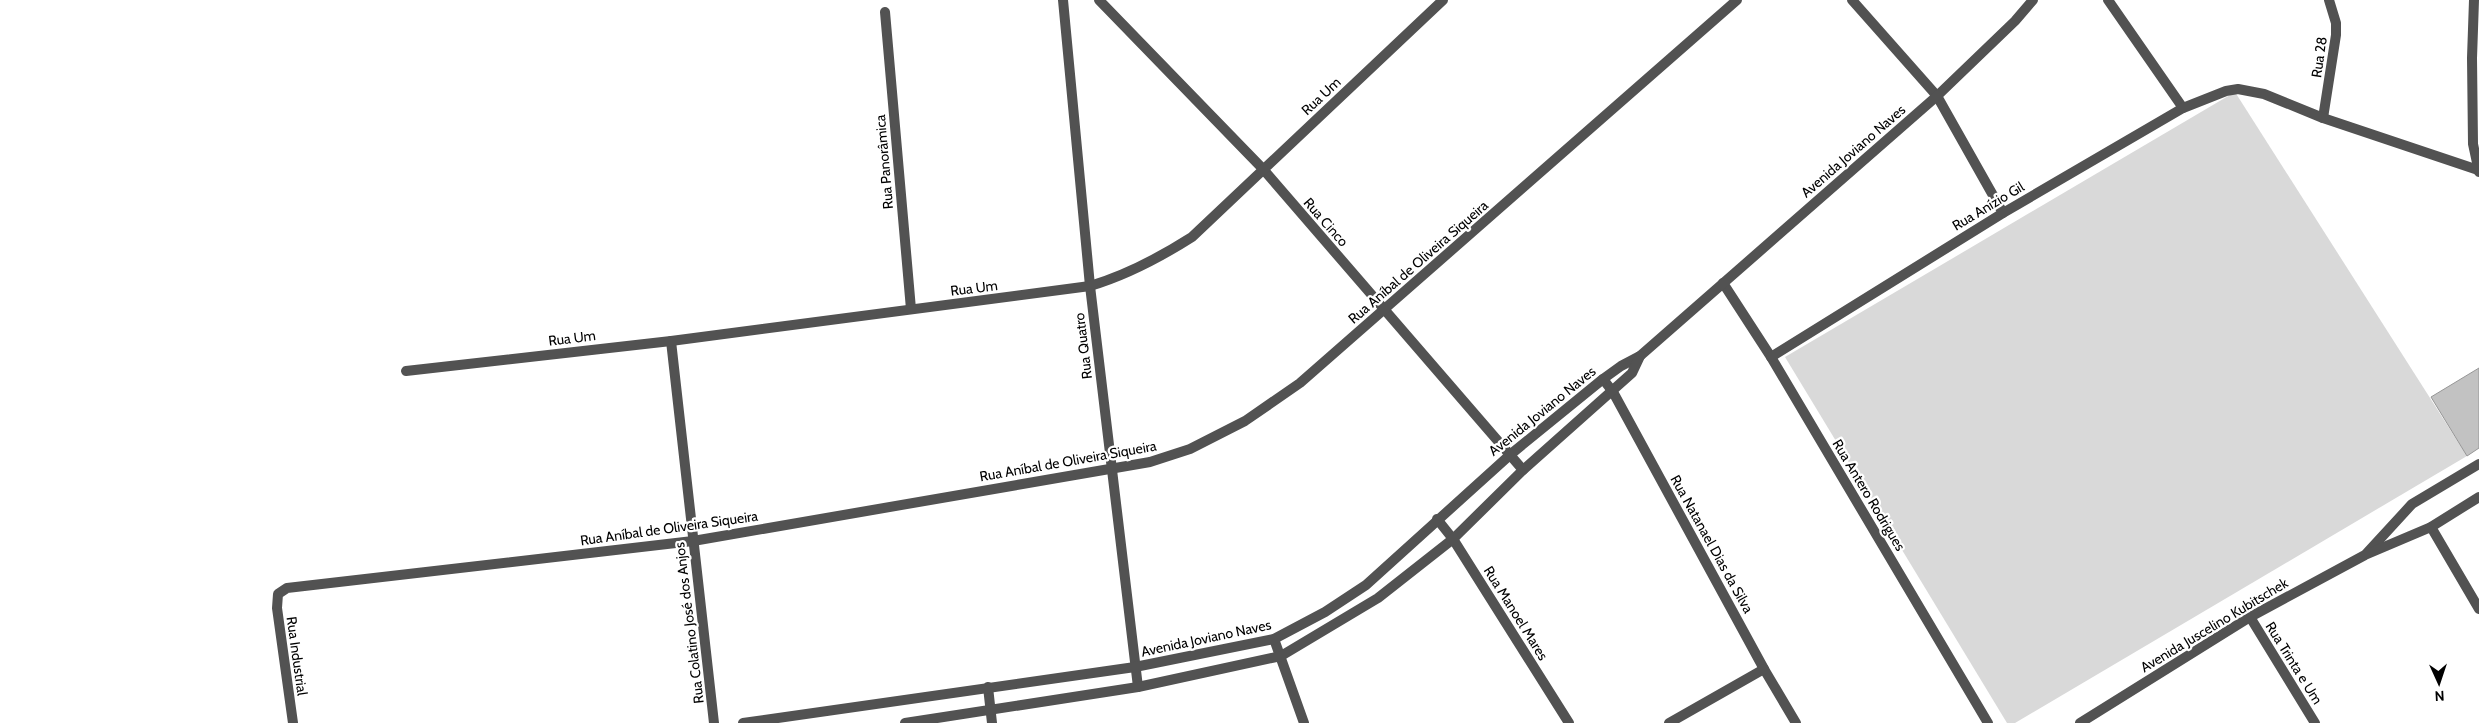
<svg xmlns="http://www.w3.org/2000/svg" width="2479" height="723" viewBox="0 0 2479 723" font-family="Cabin,sans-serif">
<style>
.green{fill:#d9d9d9}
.building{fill:#c2c2c2;stroke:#969696}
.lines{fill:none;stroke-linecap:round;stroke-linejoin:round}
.street{stroke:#525252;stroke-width:10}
.labels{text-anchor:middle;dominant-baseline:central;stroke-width:4.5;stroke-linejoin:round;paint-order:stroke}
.street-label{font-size:14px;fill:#000;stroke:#fff}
</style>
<rect width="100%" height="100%" fill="#fff"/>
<!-- green -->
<path class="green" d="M2235 92 2467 456 2015 723H2007L1785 357Z"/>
<!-- building -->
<path class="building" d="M2479 368V448L2467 456 2431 397Z"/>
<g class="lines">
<!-- street -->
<g class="street">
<path d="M1063 0 1090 286 1138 687"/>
<path d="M1099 0 1263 169 1523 470"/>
<path d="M1852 0 1937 96 2003 213"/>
<path d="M2108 0 2183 108"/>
<path d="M2474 0 2472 58 2473 144 2479 172"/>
<path d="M885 12 911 309"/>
<path d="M2323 118 2336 35V23L2329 0"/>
<path d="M1723 283 1771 357 1988 723"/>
<path d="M671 341 714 723"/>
<path d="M1771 357 2003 213 2183 108 2226 91 2238 89 2264 94 2323 118 2478 170"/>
<path d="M406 371 671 341 1090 286C1127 275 1159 258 1192 237L1443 0"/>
<path d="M1603 379 1613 392 1764 669 1796 723"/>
<path d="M1437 519 1453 539 1569 723"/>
<path d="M2431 527 2479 609"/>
<path d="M2367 553 2412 504 2479 464"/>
<path d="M2250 617 2315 723"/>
<path d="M1274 639 1304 723"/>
<path d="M988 687 992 723"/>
<path d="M293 723 277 608 278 594 287 588 693 541 1150 462 1190 449 1245 421 1300 383 1737 0"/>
<path d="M743 723 1135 667 1274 639 1325 612 1366 585 1511 454 1603 379 1621 366 1640 356 1937 96 2015 21 2033 0"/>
<path d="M905 723 1138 687 1281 656 1378 598 1453 539 1523 470 1632 373 1640 356"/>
<path d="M1669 723 1764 669"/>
<path d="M2080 723 2250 617 2365 555 2431 527 2479 497"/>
</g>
</g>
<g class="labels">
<!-- street labels -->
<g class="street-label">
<text transform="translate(2319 57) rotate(-82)">Rua 28</text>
<text transform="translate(1321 96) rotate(-43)">Rua Um</text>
<text transform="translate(1853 151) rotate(-41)">Avenida Joviano Naves</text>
<text transform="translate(884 162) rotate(-95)">Rua Panorâmica</text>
<text transform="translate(1988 206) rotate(-31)">Rua Anízio Gil</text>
<text transform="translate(1326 222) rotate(49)">Rua Cinco</text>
<text transform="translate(1418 262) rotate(-41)">Rua Aníbal de Oliveira Siqueira</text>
<text transform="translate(974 288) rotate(-7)">Rua Um</text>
<text transform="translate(572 338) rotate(-7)">Rua Um</text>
<text transform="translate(1083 346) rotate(-97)">Rua Quatro</text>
<text transform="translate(1542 411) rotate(-39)">Avenida Joviano Naves</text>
<text transform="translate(1068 461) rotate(-10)">Rua Aníbal de Oliveira Siqueira</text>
<text transform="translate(1869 495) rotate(59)">Rua Antero Rodrigues</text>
<text transform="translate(669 528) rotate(-8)">Rua Aníbal de Oliveira Siqueira</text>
<text transform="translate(1712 544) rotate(61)">Rua Natanael Dias da Silva</text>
<text transform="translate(1516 613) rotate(58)">Rua Manoel Mares</text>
<text transform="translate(689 623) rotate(-97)">Rua Colatino José dos Anjos</text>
<text transform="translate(2214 625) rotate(-31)">Avenida Juscelino Kubitschek</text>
<text transform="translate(1206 638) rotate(-12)">Avenida Joviano Naves</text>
<text transform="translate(297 656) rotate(82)">Rua Industrial</text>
<text transform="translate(2294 663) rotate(58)">Rua Trinta e Um</text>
</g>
</g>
<!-- north arrow -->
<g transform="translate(2439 683) rotate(177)" stroke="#ffffff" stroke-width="4" paint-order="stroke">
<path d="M0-4L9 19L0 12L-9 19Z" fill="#000000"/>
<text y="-8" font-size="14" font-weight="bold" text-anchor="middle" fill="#000000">N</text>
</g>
</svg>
